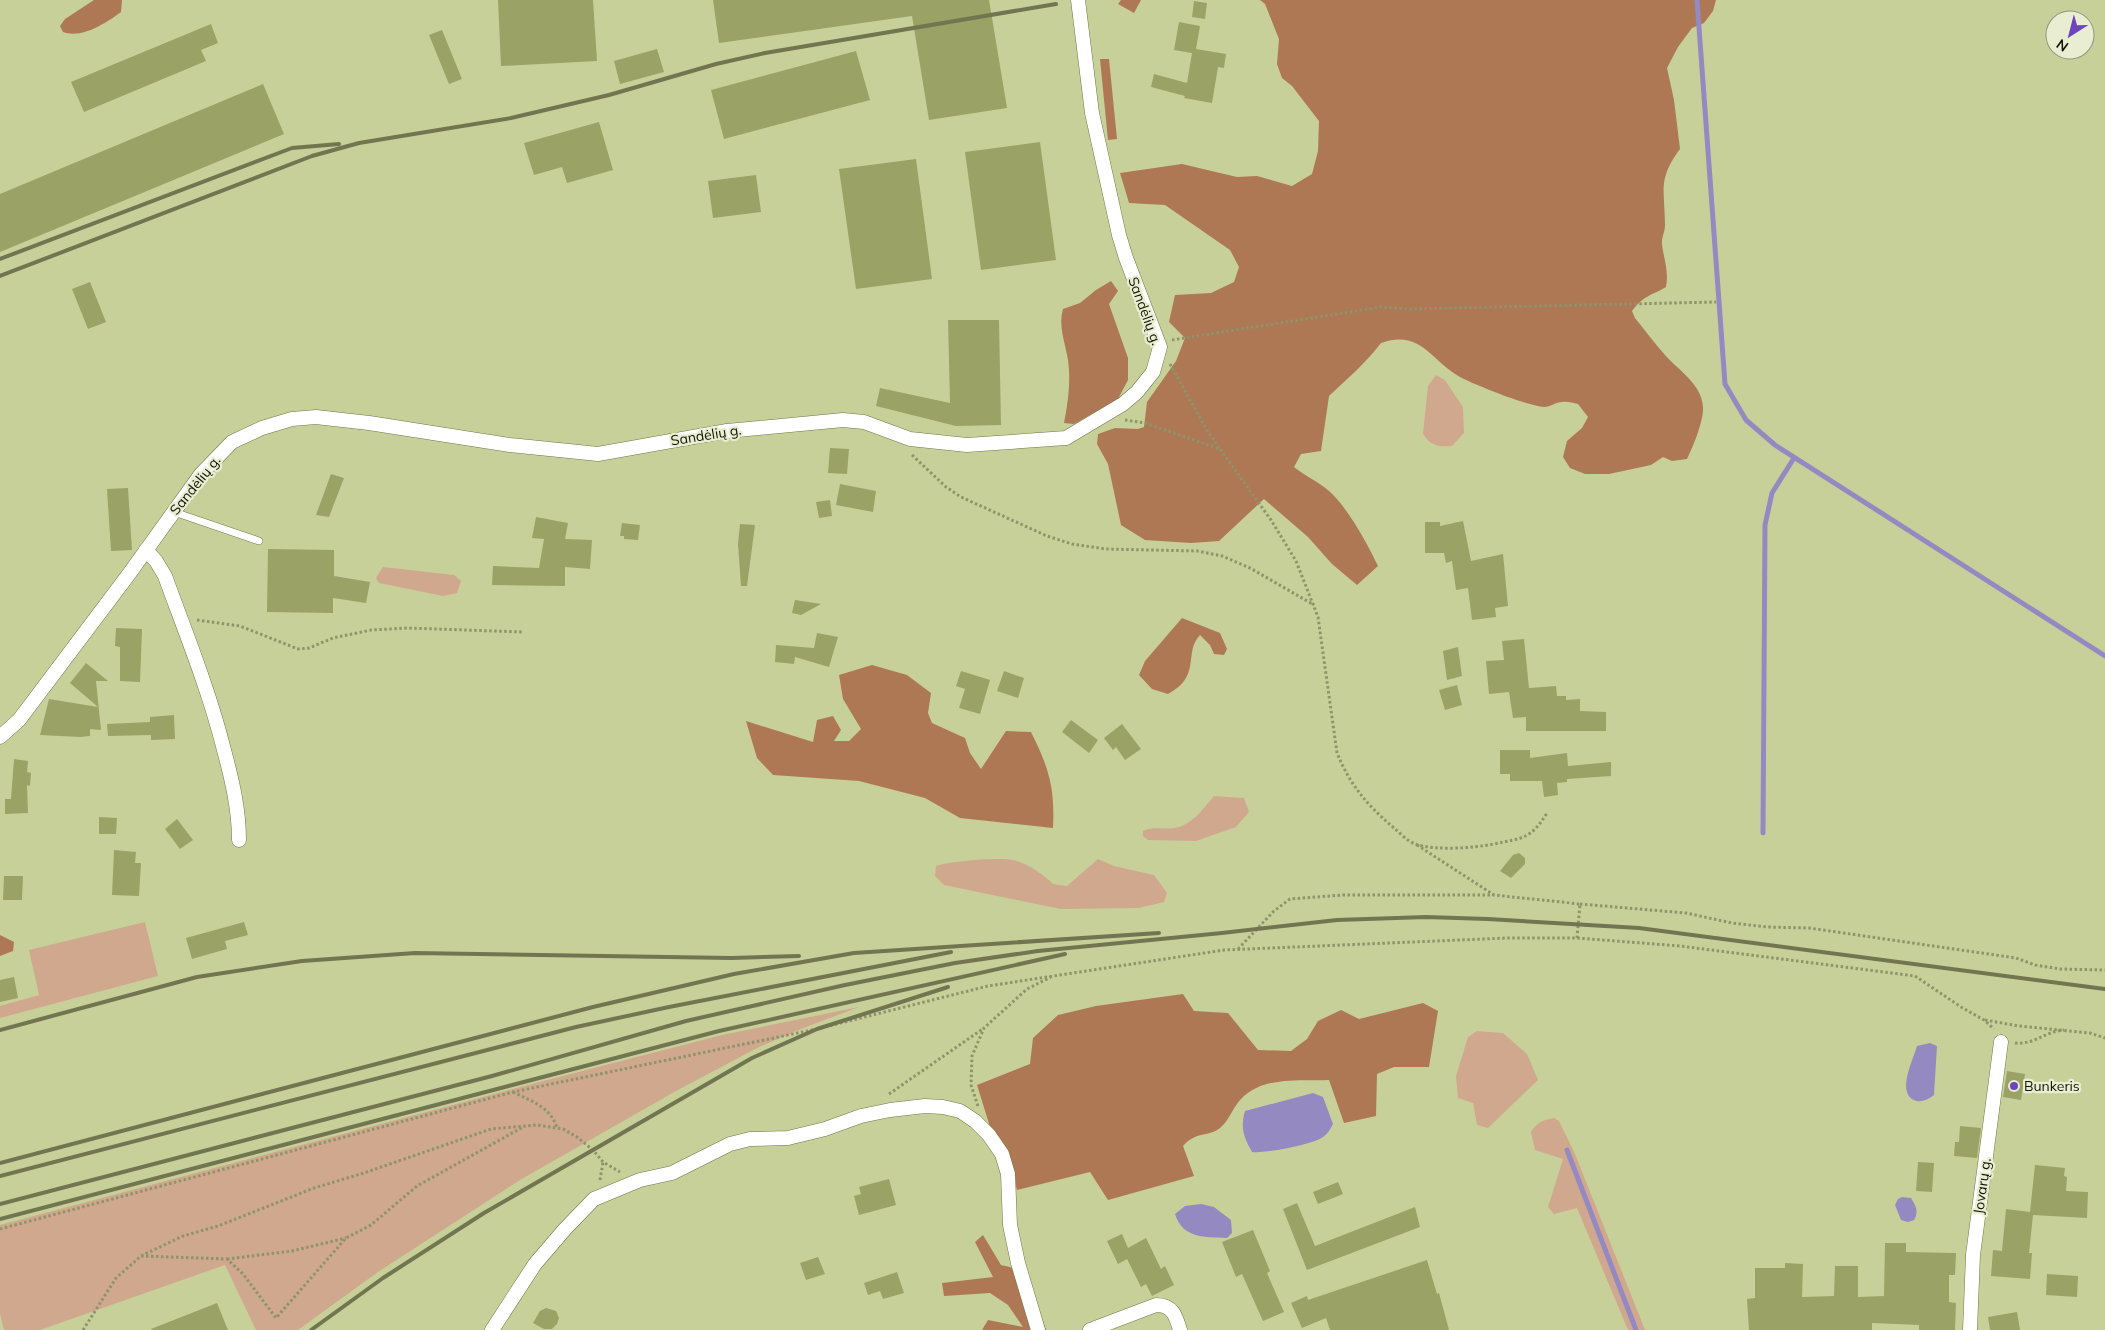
<svg xmlns="http://www.w3.org/2000/svg" width="2105" height="1330" viewBox="0 0 2105 1330" font-family="Mulish,sans-serif">
<style>
.green{fill:#d0a88e}
.forest{fill:#ae7854}
.water{fill:#9589c1}
.lines{fill:none;stroke-linecap:round;stroke-linejoin:round}
.stream{stroke:#9589c1;stroke-width:5}
.building{fill:#9ba265}
.service-casing{stroke:#707644;stroke-width:8}
.minor-casing{stroke:#707644;stroke-width:15}
.path{stroke:#8e946a;stroke-width:3;stroke-dasharray:2.5 2.5;stroke-linecap:butt}
.service{stroke:#fff;stroke-width:7}
.minor{stroke:#fff;stroke-width:14}
.rail{stroke:#717651;stroke-width:4}
.poi-dot{fill:#6d44bd;stroke:#e9eed3;stroke-width:2}
.labels{text-anchor:middle;dominant-baseline:central;stroke-width:4.5;stroke-linejoin:round;paint-order:stroke}
.street-label{font-size:14px;fill:#121402;stroke:#e9eed3}
.poi-label{font-size:14px;fill:#121402;stroke:#e9eed3;text-anchor:start}
</style>
<rect width="100%" height="100%" fill="#c8d09a"/>
<!-- green -->
<g class="green">
<path d="M1436 375 1445 380 1463 407 1464 433 1452 446C1438 447 1431 446 1423 434L1428 386Z"/>
<path d="M383 567 454 575 461 581 457 593 443 596 379 583 376 578Z"/>
<path d="M1214 796 1244 798 1249 812 1236 827 1196 841 1148 840 1143 836V831C1154 826 1164 830 1175 828 1192 825 1203 809 1214 796Z"/>
<path d="M1098 859 1114 866 1154 875 1167 893 1164 902 1139 908 1061 909 944 885 935 876 936 866C949 861 1005 856 1017 861 1031 866 1043 874 1053 884L1067 886Z"/>
<path d="M145 922 158 976 0 1018V1006L39 995 29 950Z"/>
<path d="M859 1007 806 1027 759 1047 676 1091 520 1180 378 1272 298 1330H256L225 1265 40 1330H4L0 1314V1225L524 1086 722 1035Z"/>
<path d="M1477 1031 1503 1033 1527 1054 1538 1080 1488 1128 1477 1125 1473 1103 1458 1098 1456 1076 1468 1037Z"/>
<path d="M1554 1118 1559 1121 1575 1154 1645 1330H1628L1577 1208 1554 1214 1548 1207 1563 1159 1535 1150 1531 1132C1537 1122 1543 1120 1554 1118Z"/>
</g>
<!-- forest -->
<g class="forest">
<path d="M94 0H122L121 12C106 23 82 39 63 32L60 26 65 19Z"/>
<path d="M1121 0H1141L1134 13 1118 4Z"/>
<path d="M1260 0H1716L1713 11 1704 23 1692 28 1678 47 1667 68 1674 100 1680 149C1657 180 1665 190 1665 226 1665 232 1661 238 1662 245 1664 259 1669 272 1666 287 1651 296 1644 295 1632 311L1635 318C1645 330 1654 343 1665 355 1678 370 1702 384 1703 407 1704 420 1693 447 1687 459L1672 461 1663 457 1651 465 1609 474H1585L1570 468 1563 457 1567 441 1582 428 1588 417 1578 404C1573 403 1567 401 1562 402 1556 402 1550 407 1544 407 1528 406 1475 385 1460 377 1431 361 1421 329 1381 343 1366 363 1347 379 1329 396L1321 451 1301 454 1294 467C1305 476 1319 482 1329 491 1348 508 1367 543 1378 566L1357 585 1332 564 1308 537 1264 499 1219 541 1191 543 1145 540 1121 525 1108 464 1097 444 1098 434 1115 428 1138 429 1144 427 1147 402 1176 361 1185 338 1169 322 1175 295 1211 293 1234 282 1239 267 1230 250 1165 205 1129 203 1120 173 1182 164 1237 177 1257 176 1292 186 1312 174 1318 151 1319 121 1292 86 1282 78 1277 64 1279 39 1265 4Z"/>
<path d="M1100 59H1109L1117 139 1108 140Z"/>
<path d="M1111 281 1118 291 1109 304 1128 358V380L1118 399 1074 424 1064 423C1068 403 1071 381 1068 360 1065 342 1058 326 1063 309L1080 303 1096 290Z"/>
<path d="M1182 618 1220 633 1227 649 1224 655 1214 654 1210 645 1200 635C1183 653 1202 676 1168 694L1152 689 1139 675 1145 661Z"/>
<path d="M872 665 907 675 931 693 928 713 932 723 965 738 970 753 981 769 1006 731 1031 732C1049 768 1055 788 1053 828L960 818 925 798 859 781 773 775 757 758 746 721 813 742 817 720 833 716 841 730 834 741H849L861 729 843 699 839 675Z"/>
<path d="M0 935 14 942 13 951 0 956Z"/>
<path d="M1183 994 1194 1011 1228 1013 1258 1050 1291 1051 1307 1039 1318 1021 1341 1010 1359 1019 1423 1003 1438 1011 1429 1067H1394L1377 1074 1376 1116 1344 1123 1329 1080C1299 1081 1263 1076 1241 1099 1233 1107 1229 1121 1220 1128 1209 1137 1196 1131 1183 1146L1194 1176 1108 1200 1090 1172 1017 1190 1008 1156 991 1130 977 1085 1030 1064 1033 1038 1058 1015 1096 1006Z"/>
<path d="M983 1235 1001 1265 1026 1271 1046 1330H982L988 1320 1023 1327 1008 1305 990 1293 944 1296 942 1283 993 1277 975 1242Z"/>
</g>
<!-- water -->
<g class="water">
<path d="M1930 1043 1937 1046 1934 1095C1927 1100 1920 1104 1912 1099 1898 1089 1913 1060 1917 1046Z"/>
<path d="M1313 1093 1323 1097 1333 1124C1330 1130 1328 1133 1323 1137 1314 1144 1264 1154 1252 1152 1244 1138 1240 1128 1245 1111Z"/>
<path d="M1902 1197 1911 1198C1916 1206 1919 1212 1914 1220L1908 1222 1901 1220 1895 1205 1898 1199Z"/>
<path d="M1201 1204 1214 1207 1231 1220 1232 1233 1227 1238C1205 1237 1183 1239 1175 1214L1185 1206Z"/>
</g>
<g class="lines">
<!-- stream -->
<g class="stream">
<path d="M1697 0 1725 384 1746 420 1775 445 2105 656"/>
<path d="M1763 833 1765 525 1772 493 1794 458"/>
<path d="M1567 1150 1636 1330"/>
</g>
</g>
<!-- building -->
<g class="building">
<path d="M498 0H593L597 61 501 66Z"/>
<path d="M713 0H989L1007 108 929 120 912 16 719 43Z"/>
<path d="M1194 1 1207 3 1205 19 1192 17Z"/>
<path d="M1179 22 1200 26 1196 49 1226 54 1224 68 1218 67 1212 103 1184 98 1185 96 1151 87 1154 74 1187 83 1192 53 1174 50Z"/>
<path d="M211 24 218 43 201 50 206 61 84 112 71 82Z"/>
<path d="M442 30 462 79 449 84 429 35Z"/>
<path d="M657 49 664 72 620 84 614 61Z"/>
<path d="M856 51 870 100 724 139 711 90Z"/>
<path d="M263 84 284 134 0 252V194Z"/>
<path d="M599 122 613 170 567 183 562 167 534 175 524 143Z"/>
<path d="M1040 142 1056 260 981 270 965 152Z"/>
<path d="M916 159 932 279 856 289 839 169Z"/>
<path d="M756 175 761 212 713 218 708 181Z"/>
<path d="M90 282 106 322 88 329 72 289Z"/>
<path d="M948 320H999L1001 425 956 426 876 406 880 388 950 403Z"/>
<path d="M830 448 849 449 847 474 828 473Z"/>
<path d="M331 474 344 478 329 517 316 515Z"/>
<path d="M840 484 876 491 873 512 836 505Z"/>
<path d="M128 488 132 550 111 551 107 489Z"/>
<path d="M830 500 832 516 819 518 816 502Z"/>
<path d="M536 517 568 523 565 539 592 540 590 569 565 567V586L492 585 493 566 539 568 544 539 532 538Z"/>
<path d="M1463 521 1471 561 1503 554 1508 606 1495 608 1496 617 1472 620 1468 588 1456 590 1452 561 1446 563 1444 553H1425V522H1440V526Z"/>
<path d="M622 523 640 525 638 540 624 539V536H620Z"/>
<path d="M740 524 755 525 747 586H741L738 544Z"/>
<path d="M268 549 334 550V576L370 582 366 603 333 598V613L267 612Z"/>
<path d="M795 600 821 604 801 615 792 613Z"/>
<path d="M116 628 142 629 140 682 120 681V647L115 646Z"/>
<path d="M817 633 838 637 829 667 795 657 794 664 775 662 776 645 814 648Z"/>
<path d="M1524 639 1529 688 1556 686 1557 696H1566V700L1580 699V711L1606 712V731H1526V717L1513 718 1509 692 1489 694 1486 661 1504 660 1502 641Z"/>
<path d="M1458 647 1462 676 1447 680 1443 651Z"/>
<path d="M86 663 108 681H96L101 730 90 729V736L80 737 40 735 49 699 98 707 70 683Z"/>
<path d="M961 671 990 680 980 714 959 708 965 689 956 686Z"/>
<path d="M1004 671 1024 678 1018 698 997 691Z"/>
<path d="M1457 685 1462 705 1445 710 1439 690Z"/>
<path d="M174 715 175 739 151 740V735L108 736 107 724 150 722V717Z"/>
<path d="M1071 720 1098 740 1089 753 1062 732Z"/>
<path d="M1122 724 1141 749 1125 760 1116 747 1113 750 1104 738Z"/>
<path d="M1500 750H1530V758L1567 753 1568 766 1611 762V776L1567 779V782L1557 783 1558 795 1544 797 1542 781H1510V774H1500Z"/>
<path d="M14 759 28 761 27 772 31 773 30 786 27 785 28 813 5 814V799H11Z"/>
<path d="M99 817 117 818 116 834H99Z"/>
<path d="M177 819 193 840 180 849 165 829Z"/>
<path d="M114 850 136 852 135 863H141L139 896 112 895Z"/>
<path d="M1519 853 1525 858V864L1511 878 1500 871 1513 855Z"/>
<path d="M4 876H23L22 900H3Z"/>
<path d="M244 922 248 935 225 941 227 949 192 959 186 938Z"/>
<path d="M14 977 18 998 0 1002V980Z"/>
<path d="M2007 1071 2025 1074 2021 1100 2003 1097Z"/>
<path d="M1960 1126 1981 1128 1977 1158 1954 1156 1955 1142H1959Z"/>
<path d="M1918 1162 1934 1163 1932 1192 1916 1191Z"/>
<path d="M2035 1165 2065 1168 2064 1176 2067 1177 2066 1191 2088 1192 2087 1218 2033 1215 2029 1253H2032L2030 1279 1991 1276 1993 1250 2002 1251 2006 1209 2030 1212Z"/>
<path d="M889 1179 896 1205 859 1215 854 1196 861 1194 859 1187Z"/>
<path d="M1338 1182 1343 1194 1318 1204 1313 1192Z"/>
<path d="M1297 1203 1315 1246 1415 1207 1420 1227 1307 1270 1283 1209Z"/>
<path d="M1253 1230 1270 1271 1267 1273 1284 1312 1263 1321 1242 1274 1236 1277 1222 1242Z"/>
<path d="M1122 1234 1128 1248 1146 1238 1161 1269 1165 1266 1174 1285 1152 1296 1146 1284 1141 1287 1127 1259 1118 1264 1107 1241Z"/>
<path d="M1885 1243H1906V1252L1956 1253 1955 1275H1949V1302L1956 1303 1955 1330H1919V1325L1872 1323V1330H1749L1747 1299 1755 1298V1268H1785V1263L1803 1264 1802 1297 1834 1296 1835 1266H1858V1297L1884 1296Z"/>
<path d="M818 1257 825 1274 806 1280 800 1263Z"/>
<path d="M1427 1260 1437 1294 1439 1293 1449 1330H1330L1326 1318 1302 1328 1291 1303 1307 1296 1308 1300Z"/>
<path d="M897 1272 904 1293 883 1299 880 1291 868 1295 864 1283Z"/>
<path d="M2047 1274 2078 1276 2077 1297 2046 1295Z"/>
<path d="M217 1303 228 1330H152L151 1329Z"/>
<path d="M546 1308 556 1311 559 1318 557 1324 552 1329H544L533 1323 540 1311Z"/>
<path d="M2017 1312 2020 1330H1990L1988 1317Z"/>
</g>
<g class="lines">
<!-- service casing -->
<g class="service-casing">
<path id="service" d="M174 512 259 541"/>
</g>
<!-- minor casing -->
<g class="minor-casing">
<g id="minor">
<path d="M146 550 156 561 165 576C186 634 209 690 224 750 232 780 239 809 239 840"/>
<path d="M0 737 19 720 129 574 201 474 232 442 262 428 292 419 316 417 369 423 510 445 598 454 727 431 843 420 864 422 910 439 967 445 1066 438 1123 404 1137 392 1153 372 1160 347 1126 258 1119 235 1092 113 1078 0"/>
<path d="M492 1330 535 1264 565 1229 594 1199 640 1180 672 1173 730 1144 750 1139 788 1138 825 1129 861 1116 890 1110 925 1106 943 1107 960 1111 975 1121 989 1135 1002 1154 1008 1174 1010 1225 1018 1263 1038 1330"/>
<path d="M1090 1330 1156 1305C1173 1305 1176 1316 1180 1330"/>
<path d="M1970 1330 1973 1255 2001 1042"/>
</g>
</g>
<!-- path -->
<g class="path">
<path d="M1172 340 1381 307 1407 309 1716 302"/>
<path d="M1170 364 1208 432 1220 449"/>
<path d="M1125 420 1145 423 1220 449 1271 520 1296 561 1318 617 1337 753C1350 785 1367 805 1394 828 1400 833 1407 841 1415 844 1435 851 1473 848 1494 844 1523 838 1531 839 1547 813"/>
<path d="M912 455 946 487 961 497 1047 536 1072 544 1106 549 1197 551 1222 556 1250 568 1314 605"/>
<path d="M197 620 240 626 298 649 309 648 333 638 371 630 408 628 523 632"/>
<path d="M1417 845 1494 895 1580 904 1577 938"/>
<path d="M1580 904 1686 913 1732 923 1767 927 1809 928 2016 958 2035 965 2060 969 2105 970"/>
<path d="M1238 949 1274 911 1290 899 1343 895H1494"/>
<path d="M1985 1020 2019 1026 2090 1033 2105 1038"/>
<path d="M2015 1043C2034 1045 2046 1031 2064 1030"/>
<path d="M513 1092C531 1101 551 1107 557 1128"/>
<path d="M889 1094 984 1028"/>
<path d="M978 1106 971 1085 972 1056 984 1028 1027 989 1051 977"/>
<path d="M600 1180 603 1162"/>
<path d="M0 1229 513 1092 817 1029 988 986 1224 950 1507 938H1577L1680 946 1915 976 1961 1007 1984 1020 1994 1029"/>
<path d="M141 1256 227 1259 243 1274 276 1318 346 1238 371 1225 417 1186 523 1127"/>
<path d="M227 1259 292 1251 346 1238"/>
<path d="M83 1330 116 1278 141 1256 183 1236 218 1226 314 1188 364 1173 491 1129 537 1125 563 1129 577 1137 593 1150 603 1162 620 1172"/>
</g>
<!-- service -->
<use href="#service" class="service"/>
<!-- minor -->
<use href="#minor" class="minor"/>
<!-- rail -->
<g class="rail">
<path d="M0 259 292 148 339 144"/>
<path d="M0 276 312 156 359 143 511 118 609 95 716 64 765 53 1056 4"/>
<path d="M0 1030 197 977 302 961 415 953 731 958 799 956"/>
<path d="M0 1163 593 1007 734 974 854 953 1159 933"/>
<path d="M0 1176 576 1027 669 1007 951 952"/>
<path d="M0 1204 492 1076 686 1021 845 985 955 963 1038 951 1222 933 1337 920 1426 917 1488 919 1639 928 2105 989"/>
<path d="M0 1219 719 1031 1065 954"/>
<path d="M311 1330 383 1278 484 1213 752 1058 817 1029 948 987"/>
</g>
</g>
<!-- markers -->
<circle class="poi-dot" cx="2014" cy="1086" r="5"/>
<g class="labels">
<!-- street labels -->
<g class="street-label">
<text transform="translate(1145 311) rotate(70)">Sandėlių g.</text>
<text transform="translate(706 435) rotate(-9)">Sandėlių g.</text>
<text transform="translate(195 485) rotate(-51)">Sandėlių g.</text>
<text transform="translate(1982 1186) rotate(-82)">Jovarų g.</text>
</g>
<!-- poi labels -->
<g class="poi-label">
<text x="2024" y="1086">Bunkeris</text>
</g>
</g>
<!-- north arrow -->
<g transform="translate(2070 35) rotate(216)"><circle r="24" fill="#e9eed3" stroke="#93977f"/>
<path d="M0-4L9 19L0 12L-9 19Z" fill="#6d44bd"/>
<text y="-8" font-size="14" font-weight="bold" text-anchor="middle" fill="#121402">N</text>
</g>
</svg>
